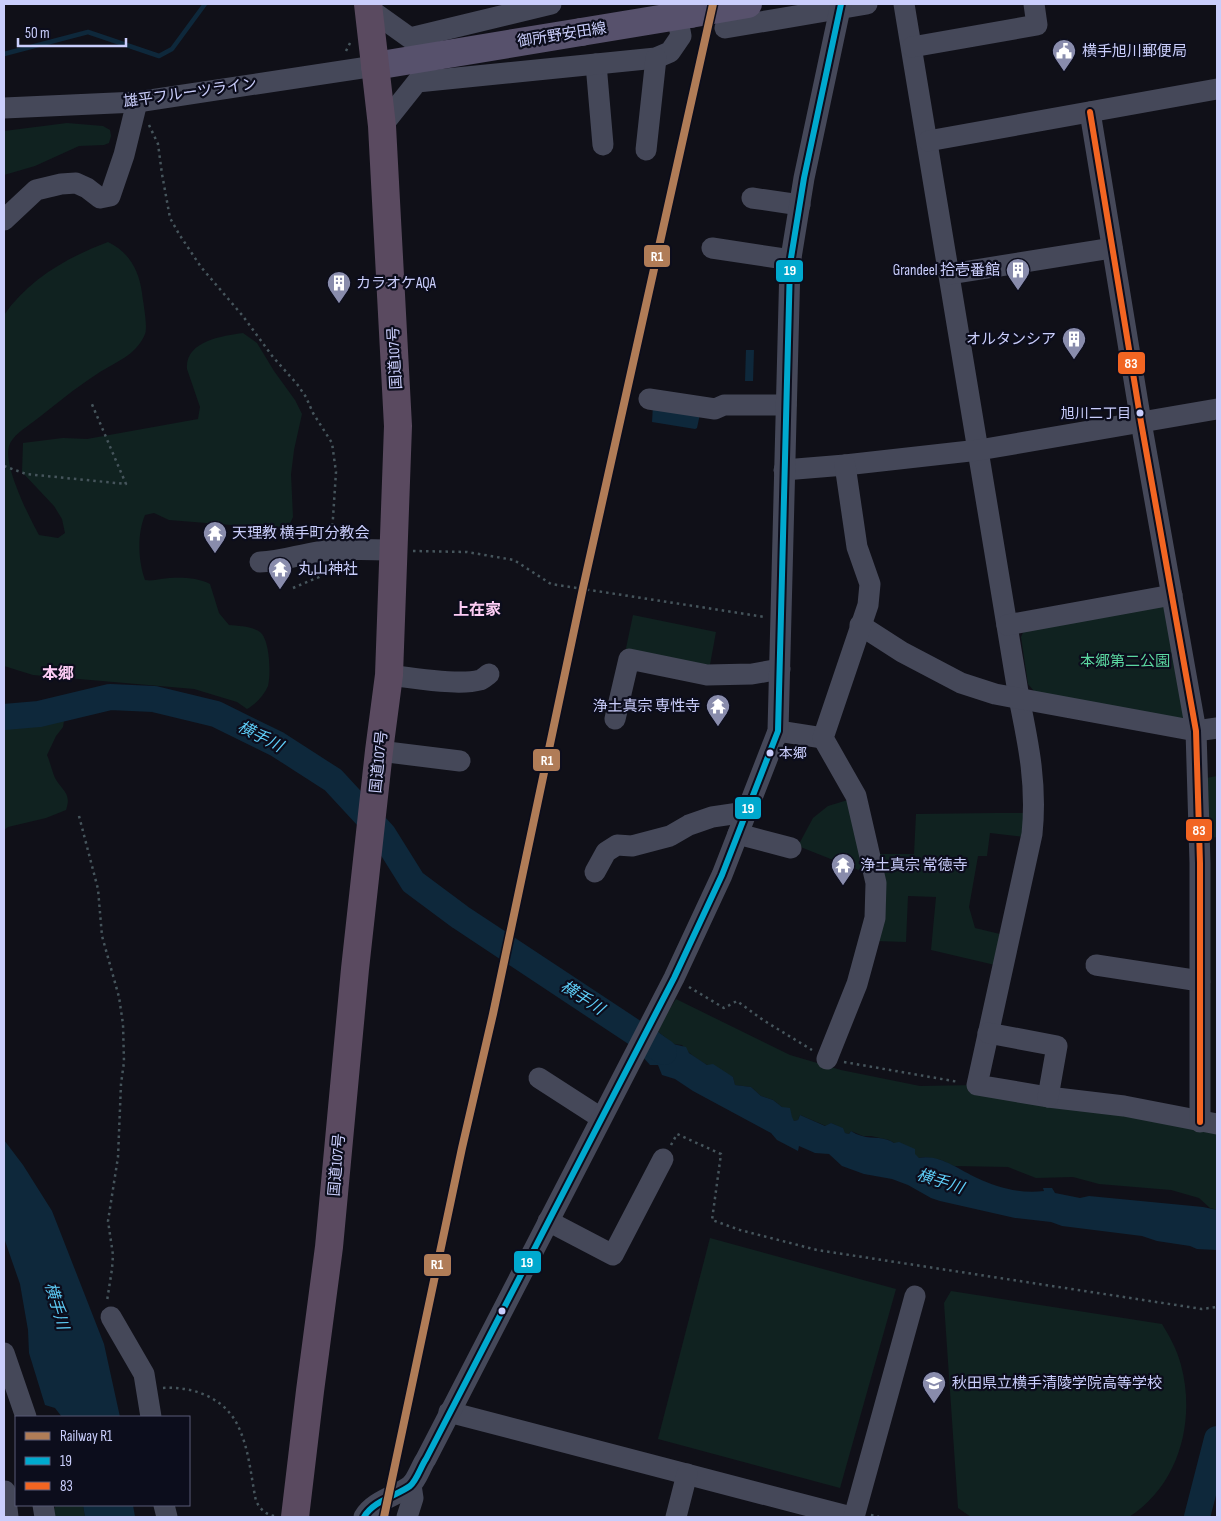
<svg xmlns="http://www.w3.org/2000/svg" width="1221" height="1521" viewBox="0 0 1221 1521" font-family="'Sofia Sans Condensed','Noto Sans JP',sans-serif">
<style>
.green{fill:#102220}
.water{fill:#0e283b}
.lines{fill:none;stroke-linecap:round;stroke-linejoin:round}
.stream{stroke:#0e283b;stroke-width:4.5}
.river{stroke:#0e283b;stroke-width:26}
.path{stroke:#46555c;stroke-width:2.5;stroke-dasharray:2.5 4;stroke-linecap:butt}
.minor{stroke:#454859;stroke-width:21}
.major{stroke:#57516c;stroke-width:28}
.highway{stroke:#5a4a60;stroke-width:28}
.major-bridge{stroke:#57516c;stroke-width:28}
.bus-1-casing{stroke:#0c0d1c;stroke-width:10}
.bus-2-casing{stroke:#0c0d1c;stroke-width:10}
.bus-1{stroke:#00a9ce;stroke-width:6}
.bus-2{stroke:#f26522;stroke-width:6}
.rail-1-casing{stroke:#0c0d1c;stroke-width:11}
.rail-1{stroke:#b07c57;stroke-width:8}
.bus-dot{fill:#cacefc;stroke:#0c0d1c;stroke-width:2}
.labels{text-anchor:middle;dominant-baseline:central;stroke-width:4.5;stroke-linejoin:round;paint-order:stroke}
.bus-label{font-size:14px;fill:#cacefc;stroke:#0c0d1c;text-anchor:end}
.street-label{font-size:15px;fill:#cacefc;stroke:#0c0d1c}
.poi-label{font-size:15px;fill:#cacefc;stroke:#0c0d1c;text-anchor:start}
.park-label{font-size:15px;fill:#5bd7a0;stroke:#0c0d1c}
.neighbourhood-label{font-size:16px;font-weight:bold;fill:#fcccf4;stroke:#0c0d1c}
.water-label{font-size:16px;font-style:italic;fill:#5ecdf7;stroke:#0c0d1c}
.line-badge{stroke:#0c0d1c;stroke-width:2}
.badge-label{font-size:14px;text-anchor:middle;font-weight:bold;fill:#fff}
</style>
<rect width="100%" height="100%" fill="#101018"/>
<!-- green -->
<g class="green">
<path d="M67 123 103 126 110 130 111 136 109 143 104 145 79 146 35 166 4 175V131Z"/>
<path d="M108 242C129 252 139 270 142 293 143 302 148 327 145 334 136 356 115 362 97 374 75 388 54 406 33 422 25 428 12 436 9 446 3 465 29 517 39 535L58 538 65 533 62 519 54 506 22 472 23 443 63 438 87 439 198 419 200 407 187 369C185 341 222 336 243 333L257 343 274 371 295 400 302 414 294 450 291 474 293 517 288 528 279 529 169 520 154 513 145 515C137 534 138 561 145 580 151 581 155 580 161 579 177 577 196 577 210 584L219 613 229 625C239 626 251 626 260 632 270 640 271 674 268 686 264 695 256 704 247 709L237 702 194 689 33 675 4 666V315C29 279 68 257 108 242Z"/>
<path d="M1163 603 1186 715 1178 722 1040 698 1028 684 1021 637 1026 626Z"/>
<path d="M633 615 716 632 709 670 625 653Z"/>
<path d="M51 718 64 721 63 727 56 736 47 755C50 762 52 771 55 778 62 791 72 793 66 810L46 818 8 827 4 830V728Z"/>
<path d="M1217 776V837L1205 839 1206 778Z"/>
<path d="M851 799 866 873 798 846 813 818 828 806Z"/>
<path d="M995 813H1026L1025 837 990 833 987 856H978L969 907 975 928 1000 934 995 965 931 950 936 897 908 896 906 942 876 941V854H914L916 814Z"/>
<path d="M676 999 790 1055 841 1070 920 1086 977 1085 1217 1124V1210L1210 1208 1199 1198 1171 1190 1099 1184 1073 1177 1036 1178 1008 1167 954 1166 941 1160 925 1157 919 1158 889 1140 871 1136H863L851 1131 849 1134 845 1133 842 1128 831 1123 826 1126 800 1115 798 1120 794 1121 782 1107 773 1100 761 1096 751 1087 735 1085 733 1077C714 1069 695 1061 682 1045L673 1044 656 1030Z"/>
<path d="M710 1238 896 1289 840 1488 658 1439Z"/>
<path d="M951 1291 1162 1324C1170 1337 1177 1350 1181 1365 1196 1421 1179 1485 1129 1517H971L958 1508 944 1303Z"/>
<path d="M56 1505H83L85 1517H54L53 1511Z"/>
</g>
<!-- water -->
<g class="water">
<path d="M746 350H754L753 381H745Z"/>
<path d="M653 405 700 414 697 428 695 429 652 422Z"/>
<path d="M48 704 51 718 4 728V713Z"/>
<path d="M656 1030 673 1044 686 1047 689 1053 707 1065 713 1064 730 1075 733 1077 735 1085 751 1087 761 1096 773 1100 782 1107 790 1108 792 1117 794 1121 798 1120 800 1115 825 1126 831 1123 843 1128 845 1133 849 1134 851 1131C854 1133 858 1135 862 1136 873 1139 884 1136 894 1143L899 1142 915 1149V1154L919 1158C940 1154 959 1170 977 1178 998 1188 1021 1194 1044 1191L1043 1188H1052L1055 1193 1080 1198 1089 1196 1203 1207 1217 1210V1250L1197 1249 1190 1246 1157 1241 1142 1236 1062 1226 1051 1222 1015 1218 940 1201 931 1198 908 1185 892 1179 864 1174 842 1166 829 1154 815 1153 799 1146 798 1151 777 1140 771 1133 693 1091 675 1079 662 1075 658 1065H650L642 1056Z"/>
<path d="M4 1140 23 1165 52 1211 104 1344 120 1417H62L55 1408 45 1405 29 1353 28 1330 20 1284 4 1238Z"/>
<path d="M83 1505H133L135 1517H85Z"/>
</g>
<g class="lines">
<!-- stream -->
<path class="stream" d="M4 54 88 32 159 56 172 49 205 4"/>
<!-- river -->
<g class="river">
<path d="M4 717 39 714 110 697 154 699 216 714 277 744 333 780 383 834 413 882 460 917 664 1052"/>
<path d="M1197 1517 1217 1439"/>
</g>
<!-- path -->
<g class="path">
<path d="M346 51 351 41"/>
<path d="M149 125 158 144 162 174 170 218 179 234 201 267 242 315 273 357 297 384 306 397 313 413 332 443 336 472 332 533"/>
<path d="M4 466 26 474 126 484 91 402"/>
<path d="M413 551 467 552 514 560 551 584 765 617"/>
<path d="M293 588 319 577 327 569"/>
<path d="M79 816 98 889 102 936 119 997 123 1024 124 1062 121 1084 118 1157 108 1221 113 1255 112 1269 107 1301"/>
<path d="M689 987 724 1008 737 1001 763 1020 812 1050"/>
<path d="M844 1062 959 1082"/>
<path d="M671 1145 677 1134 721 1154 712 1220 740 1230 817 1250 1202 1309 1217 1307"/>
<path d="M163 1388C193 1386 225 1398 238 1426 249 1448 251 1477 256 1501 260 1509 266 1515 275 1516"/>
<path d="M871 1515 879 1517"/>
</g>
<!-- minor -->
<g class="minor">
<path d="M904 4 1019 698C1029 746 1037 786 1032 834L977 1085 1048 1097 1124 1106 1217 1124"/>
<path d="M368 8 410 38 551 4"/>
<path d="M725 28 867 4"/>
<path d="M912 47 1037 25 1034 4"/>
<path d="M596 64 603 145"/>
<path d="M4 108 137 102 375 66"/>
<path d="M1090 112 1141 422 1196 731 1200 863V1122"/>
<path d="M382 126 417 82 656 58 670 52 681 36 675 4"/>
<path d="M928 141 1217 89"/>
<path d="M646 150 656 58"/>
<path d="M752 198 800 205"/>
<path d="M4 220 36 190 61 184 76 183 87 188 100 198 110 196 124 155 137 102"/>
<path d="M712 248 791 260"/>
<path d="M950 274 1112 248"/>
<path d="M649 399 715 409 724 405H786"/>
<path d="M784 470 845 465 979 450 1217 409"/>
<path d="M260 562C279 562 298 555 317 552 342 548 369 550 394 550"/>
<path d="M860 625 902 652 961 683 995 694 1196 731 1217 728"/>
<path d="M1007 625 1172 595"/>
<path d="M389 675C411 678 459 686 480 680 483 679 486 676 489 674"/>
<path d="M615 719 629 659 707 675 752 674 780 669"/>
<path d="M778 731 823 738"/>
<path d="M379 751 460 761"/>
<path d="M738 834 791 848"/>
<path d="M595 872 606 852 617 845 632 846 670 836 689 825 712 817 746 812"/>
<path d="M1096 965 1200 981"/>
<path d="M988 1033 1057 1046 1048 1097"/>
<path d="M827 1059 857 984 875 918 876 883 856 796 823 738 868 605 870 584 857 547 845 465"/>
<path d="M539 1078 601 1118"/>
<path d="M548 1221 613 1255 663 1159"/>
<path d="M111 1317 144 1374 151 1417"/>
<path d="M4 1353 26 1417"/>
<path d="M449 1412 851 1517"/>
<path d="M5 1491 8 1517"/>
<path d="M43 1505 45 1517"/>
<path d="M164 1505 167 1517"/>
<path d="M364 1517C373 1501 396 1496 410 1486 417 1480 421 1466 426 1459L674 978 722 875 778 731 790 264 804 178 841 4"/>
<path d="M407 1517 413 1498 411 1485"/>
<path d="M676 1517 687 1474"/>
<path d="M854 1517 915 1296"/>
</g>
<!-- major -->
<g class="major">
<path d="M690 14 748 4"/>
<path d="M375 66 581 32"/>
</g>
<!-- highway -->
<path class="highway" d="M295 1517 310 1391 329 1247 355 969 379 751 389 675 398 426 382 126 368 4"/>
<!-- major-bridge -->
<path class="major-bridge" d="M581 32 690 14"/>
<!-- bus-1 casing -->
<g class="bus-1-casing">
<path id="bus-1" d="M364 1517C373 1501 396 1496 410 1486 417 1480 421 1466 426 1459L674 978 722 875 778 731 790 264 804 178 841 4"/>
</g>
<!-- bus-2 casing -->
<g class="bus-2-casing">
<path id="bus-2" d="M1090 112 1141 422 1196 731 1200 863V1122"/>
</g>
<!-- bus-1 -->
<use href="#bus-1" class="bus-1"/>
<!-- bus-2 -->
<use href="#bus-2" class="bus-2"/>
<!-- rail-1 casing -->
<g class="rail-1-casing">
<path id="rail-1" d="M384 1517 462 1148 493 1014 583 588 713 4"/>
</g>
<!-- rail-1 -->
<use href="#rail-1" class="rail-1"/>
</g>
<!-- icons -->
<defs>
<g id="civic-pin" transform="scale(1.25)"><path d="M0 17L-7.5 6A9.5 9.5 0 1 1 7.5 6Z" fill="#898cac" stroke="#0c0d1c"/><path d="M-.6-6.5H3V-4.5H.6V-3L4-1V1h2V6H-6V1h2V-1L-.6-3ZM-1.2 2.5V6h2.4V2.5Z" fill="#fff"/></g>
<g id="building-pin" transform="scale(1.25)"><path d="M0 17L-7.5 6A9.5 9.5 0 1 1 7.5 6Z" fill="#898cac" stroke="#0c0d1c"/><path d="M-4-6H4V6H1V3H-1V6H-4ZM-2.5-4.3h1.7v1.8h-1.7ZM.8-4.3h1.7v1.8H.8ZM-2.5-1h1.7V.8h-1.7ZM.8-1h1.7V.8H.8Z" fill="#fff"/></g>
<g id="temple-pin" transform="scale(1.25)"><path d="M0 17L-7.5 6A9.5 9.5 0 1 1 7.5 6Z" fill="#898cac" stroke="#0c0d1c"/><path d="M0-6L5-2H3V0L6.5 2.5H4V6H1.5V3h-3V6H-4V2.5H-6.5L-3 0V-2H-5Z" fill="#fff"/></g>
<g id="school-pin" transform="scale(1.25)"><path d="M0 17L-7.5 6A9.5 9.5 0 1 1 7.5 6Z" fill="#898cac" stroke="#0c0d1c"/><path d="M0-5L7-2L0 1L-7-2ZM-4 1L0 2.5L4 1V4Q0 6-4 4Z" fill="#fff"/></g>
</defs>
<g fill-rule="evenodd">
<use href="#civic-pin" x="1064" y="51"/>
<use href="#building-pin" x="1018" y="270"/>
<use href="#building-pin" x="339" y="283"/>
<use href="#building-pin" x="1074" y="339"/>
<use href="#temple-pin" x="215" y="533"/>
<use href="#temple-pin" x="280" y="569"/>
<use href="#temple-pin" x="718" y="706"/>
<use href="#temple-pin" x="843" y="865"/>
<use href="#school-pin" x="934" y="1383"/>
</g>
<!-- markers -->
<g class="bus-dot">
<circle cx="1140" cy="413" r="4.5"/>
<circle cx="770" cy="753" r="4.5"/>
<circle cx="502" cy="1311" r="4.5"/>
</g>
<g class="labels">
<!-- bus labels -->
<g class="bus-label">
<text x="1131" y="413">旭川二丁目</text>
<text x="779" y="753" text-anchor="start">本郷</text>
</g>
<!-- street labels -->
<g class="street-label">
<text transform="translate(562 35) rotate(-9)">御所野安田線</text>
<text transform="translate(190 93) rotate(-8)">雄平フルーツライン</text>
<text transform="translate(395 358) rotate(-93)">国道107号</text>
<text transform="translate(379 762) rotate(-84)">国道107号</text>
<text transform="translate(337 1165) rotate(-85)">国道107号</text>
</g>
<!-- poi labels -->
<g class="poi-label">
<text x="1082" y="51">横手旭川郵便局</text>
<text x="1000" y="270" text-anchor="end">Grandeel 拾壱番館</text>
<text x="356" y="283">カラオケAQA</text>
<text x="1056" y="339" text-anchor="end">オルタンシア</text>
<text x="232" y="533">天理教 横手町分教会</text>
<text x="298" y="569">丸山神社</text>
<text x="700" y="706" text-anchor="end">浄土真宗 専性寺</text>
<text x="860" y="865">浄土真宗 常徳寺</text>
<text x="952" y="1383">秋田県立横手清陵学院高等学校</text>
</g>
<!-- park labels -->
<g class="park-label">
<text x="1125" y="661">本郷第二公園</text>
</g>
<!-- neighbourhood labels -->
<g class="neighbourhood-label">
<text x="477" y="610">上在家</text>
<text x="58" y="674">本郷</text>
</g>
<!-- water labels -->
<g class="water-label">
<text transform="translate(260 737) rotate(27)">横手川</text>
<text transform="translate(582 998) rotate(33)">横手川</text>
<text transform="translate(940 1182) rotate(18)">横手川</text>
<text transform="translate(56 1306) rotate(74)">横手川</text>
</g>
</g>
<g class="line-badge">
<rect x="643" y="244" width="28" height="24" rx="5" fill="#b07c57"/>
<rect x="775" y="259" width="29" height="24" rx="5" fill="#00a9ce"/>
<rect x="1117" y="351" width="29" height="24" rx="5" fill="#f26522"/>
<rect x="532" y="748" width="29" height="24" rx="5" fill="#b07c57"/>
<rect x="734" y="796" width="28" height="24" rx="5" fill="#00a9ce"/>
<rect x="1185" y="818" width="28" height="24" rx="5" fill="#f26522"/>
<rect x="513" y="1250" width="29" height="24" rx="5" fill="#00a9ce"/>
<rect x="423" y="1253" width="29" height="24" rx="5" fill="#b07c57"/>
</g>
<g class="badge-label">
<text x="657" y="261">R1</text>
<text x="790" y="275">19</text>
<text x="1131" y="368">83</text>
<text x="547" y="765">R1</text>
<text x="748" y="813">19</text>
<text x="1199" y="835">83</text>
<text x="527" y="1267">19</text>
<text x="437" y="1269">R1</text>
</g>
<!-- border -->
<rect width="1221" height="1521" fill="none" stroke="#cacefc" stroke-width="10"/>
<!-- legend -->
<rect x="15" y="1416" width="175" height="90" fill="#0c0d1c" stroke="#585a76"/>
<rect x="25" y="1432" width="25" height="8" fill="#b07c57" stroke="#585a76"/>
<text x="60" y="1441" font-size="15" fill="#cacefc">Railway R1</text>
<rect x="25" y="1457" width="25" height="8" fill="#00a9ce" stroke="#585a76"/>
<text x="60" y="1466" font-size="15" fill="#cacefc">19</text>
<rect x="25" y="1482" width="25" height="8" fill="#f26522" stroke="#585a76"/>
<text x="60" y="1491" font-size="15" fill="#cacefc">83</text>
<!-- scale -->
<path d="M18 38v8h108v-8" fill="none" stroke="#cacefc" stroke-width="2.5"/>
<text x="25" y="38" font-size="15" fill="#cacefc" stroke="#0c0d1c" stroke-width="4" paint-order="stroke">50 m</text>
</svg>
